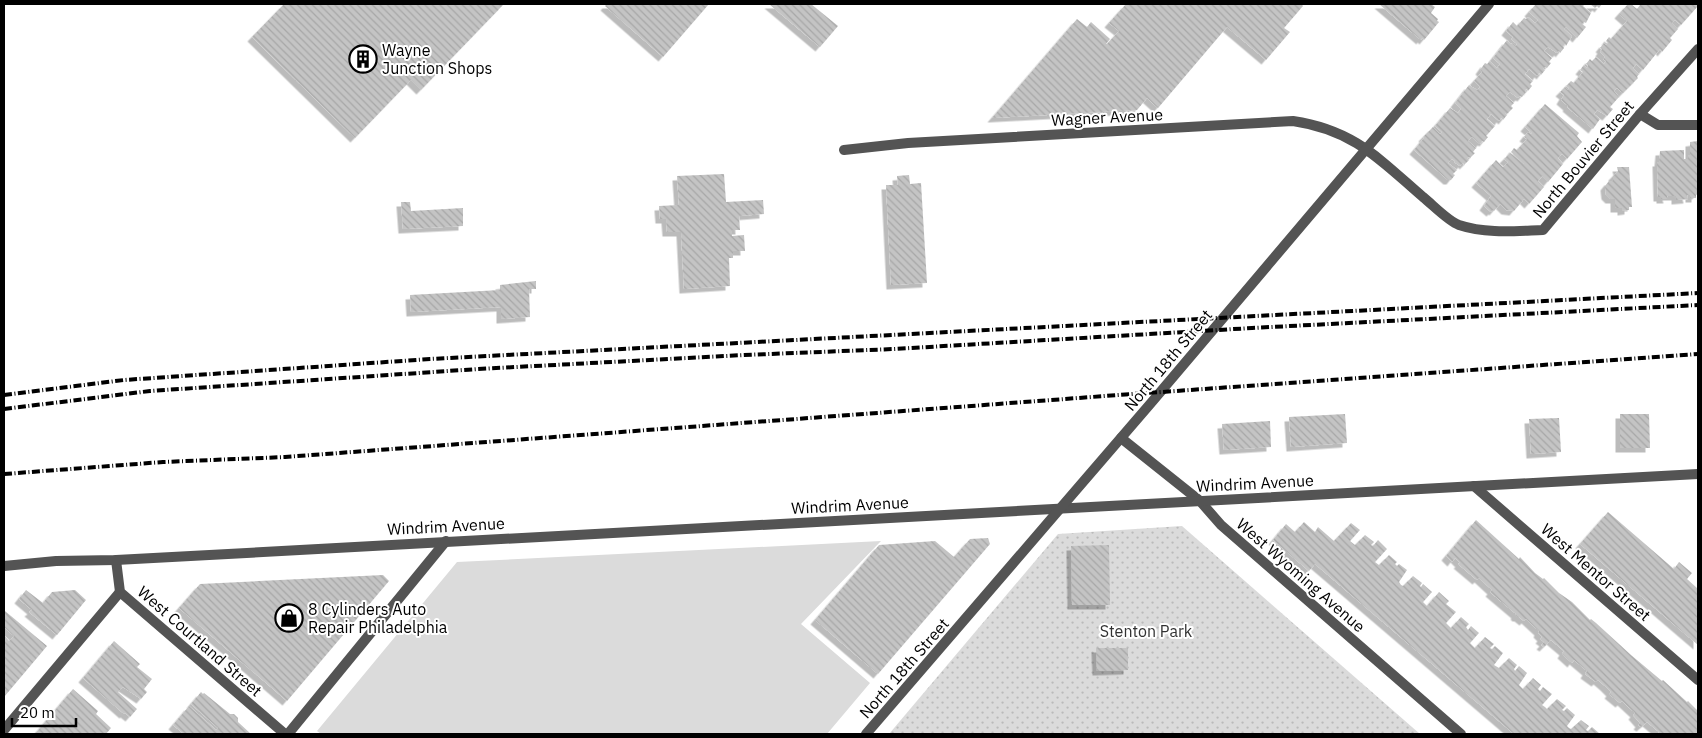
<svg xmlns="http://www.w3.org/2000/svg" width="1702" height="738" viewBox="0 0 1702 738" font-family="'IBM Plex Sans',sans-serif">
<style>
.grass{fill:#dbdbdb}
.park{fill:url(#park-dots)}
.building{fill:url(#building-back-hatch);filter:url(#shadow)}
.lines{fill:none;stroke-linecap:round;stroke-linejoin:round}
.minor{stroke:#545454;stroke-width:10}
.rail{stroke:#000;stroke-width:4;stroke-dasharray:8 2.5 1 2.5;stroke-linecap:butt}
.labels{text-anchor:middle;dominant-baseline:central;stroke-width:4;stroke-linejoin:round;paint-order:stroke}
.poi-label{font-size:16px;fill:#000;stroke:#fff;text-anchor:start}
.street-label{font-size:16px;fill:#000;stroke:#fff}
.park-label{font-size:16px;fill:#323232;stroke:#fff}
</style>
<defs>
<pattern id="park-dots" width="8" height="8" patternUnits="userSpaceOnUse" patternTransform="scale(1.25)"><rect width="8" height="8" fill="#dbdbdb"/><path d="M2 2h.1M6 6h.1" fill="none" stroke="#bababa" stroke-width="1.8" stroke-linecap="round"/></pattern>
<pattern id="building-back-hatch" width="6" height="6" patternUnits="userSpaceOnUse" patternTransform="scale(1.25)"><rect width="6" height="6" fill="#c4c4c4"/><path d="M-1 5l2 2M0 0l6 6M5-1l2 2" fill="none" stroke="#a7a7a7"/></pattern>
<filter id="shadow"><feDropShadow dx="-4.5" dy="4.5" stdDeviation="0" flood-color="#0004"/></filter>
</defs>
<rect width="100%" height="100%" fill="#fff"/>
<!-- grass -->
<path class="grass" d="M881 541 801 624 870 683 827 734H321L317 731 457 562Z"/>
<!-- park -->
<path class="park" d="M1182 526 1420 734H889L1058 534Z"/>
<!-- building -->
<g class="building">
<path d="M284 4H501L503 5 421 90 411 80 355 138 252 37Z"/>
<path d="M607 4H709L663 57 605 6Z"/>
<path d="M769 4H811L838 26 820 47Z"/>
<path d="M1126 4H1301L1303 6 1284 28 1290 32 1266 60 1227 27 1158 108 1147 98 1137 110 992 118 1077 19 1087 27 1091 22 1110 39 1106 44H1107L1119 31 1109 23Z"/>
<path d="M1379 4H1431L1435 7 1431 13 1438 19 1437 21 1439 22 1424 40 1422 38 1421 40Z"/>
<path d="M1536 4H1585L1583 6 1591 13 1586 23 1584 22 1582 24 1586 27 1577 38 1566 27 1564 29 1572 36 1566 46 1565 44 1563 46 1564 48 1560 53 1559 51 1557 53 1548 47 1544 51 1552 58 1549 62 1551 63 1547 68 1545 67 1543 69 1545 70 1541 75 1539 73 1537 76 1529 69 1525 74 1533 81 1530 84 1532 86 1528 91 1526 89 1525 91 1526 92 1522 97 1520 96 1518 98 1510 92 1506 96 1514 103 1511 106 1513 108 1508 113H1505L1507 115 1503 120 1501 118 1499 121 1491 114 1487 119 1495 126 1486 136 1488 137 1484 142 1482 141 1480 144 1472 137 1468 141 1476 148 1473 152 1475 153 1470 158 1469 157 1467 158 1469 160 1464 165 1463 163 1460 166 1454 162 1455 161 1452 159 1448 163 1457 170 1453 174 1455 175 1451 180H1448L1414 150 1424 138 1423 137 1433 127 1440 134 1442 132 1435 126 1450 108 1458 113 1461 109 1455 103 1469 85 1477 90 1480 87 1474 81 1482 72 1480 70 1485 63 1487 64 1490 61 1497 68 1500 64 1493 58 1507 40 1511 44 1513 43 1516 46 1517 44 1511 39 1513 37 1506 31 1513 22 1517 26 1524 18 1526 19 1528 17 1535 23 1538 20 1529 12Z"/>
<path d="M1590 4H1602L1599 8 1597 6 1595 8Z"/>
<path d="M1628 4H1631L1637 9 1640 5 1638 4H1695L1698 6 1681 25 1675 20 1672 23 1678 29 1670 38 1672 40 1662 52 1660 49 1643 70 1636 64 1633 68 1639 74 1637 77 1638 78 1623 93 1617 88 1614 91 1619 97 1610 107 1613 109 1607 116 1597 110 1594 114 1600 119 1593 129 1567 107 1568 106 1561 100 1564 95 1560 92 1565 87 1568 90 1569 88 1566 86 1571 81 1574 83 1583 72 1580 70 1584 65 1587 68 1588 65 1586 64 1590 59 1592 61 1596 57 1604 64 1606 61 1603 59 1605 57 1600 52 1602 49 1600 48 1604 43 1606 45 1608 43 1606 41 1609 37 1611 39 1627 21 1619 14Z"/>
<path d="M1545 104 1579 133 1577 136 1582 142 1567 159 1562 154 1558 158 1563 164 1548 182 1542 176 1540 179 1538 181 1544 187 1529 204 1524 199 1514 211 1506 210 1500 204 1494 211 1493 210 1491 212 1484 206 1491 196 1476 183 1496 160 1503 167 1508 162 1504 159 1510 153 1524 164 1511 152 1514 148 1517 150 1527 139 1524 137 1528 132 1531 134 1532 133 1525 127Z"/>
<path d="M1698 141V194L1696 195V198H1690V195H1687L1688 199 1676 200V196H1667L1668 199H1661V197H1658L1657 162H1659L1660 151 1684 150V159H1688V155H1690V142Z"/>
<path d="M1617 167H1629L1632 207H1629V210L1622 211V208H1615V199H1610L1606 195 1605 186 1609 181H1613V176L1618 171Z"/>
<path d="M724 174 726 202 763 200 764 214 739 216 740 230H732V236L744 235 745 251H733V258H729L730 286 684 289 681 232H667L666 219H660L659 206 679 205 677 176Z"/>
<path d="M909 175 910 184 921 183 927 283 891 285 886 185H898L897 176Z"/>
<path d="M401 202H410L411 211 463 208V226L403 229Z"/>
<path d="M536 281V289H529L530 317 501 319V307L411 312 410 295 500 290V285Z"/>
<path d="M1345 414 1347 443 1291 447 1289 417Z"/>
<path d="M1620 414H1649L1650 448H1620Z"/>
<path d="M1559 418 1561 452 1531 454 1529 419Z"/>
<path d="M1270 421 1271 447 1224 450 1222 424Z"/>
<path d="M1608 512 1674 569 1679 562 1692 573 1687 579 1698 589V645L1580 544Z"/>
<path d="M1476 520 1519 559 1520 557 1535 573 1543 579 1544 578 1559 593 1572 602 1590 620 1591 619 1596 623 1631 655 1662 681 1663 680 1687 702 1688 701 1698 711V734H1658L1659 732 1647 722 1641 727 1638 725 1640 723 1633 715 1635 713 1622 701 1620 703 1609 694 1611 692 1605 686 1598 680 1596 682 1585 674 1587 671 1574 660 1572 663 1562 654 1564 651 1551 640 1544 647 1541 645 1544 642 1540 639 1542 637 1538 633 1539 631 1526 619 1524 621 1519 617H1517L1515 615 1516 614 1490 592 1492 590 1479 578 1477 580 1458 564 1460 563 1455 558 1452 562 1446 556Z"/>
<path d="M1304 522 1315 532 1318 527 1334 541 1351 523 1360 530 1350 541 1355 545 1365 535 1374 542 1371 545 1373 546 1378 540 1387 549 1375 562 1379 565 1389 555 1397 562 1395 564 1397 566 1399 564 1407 570 1399 582 1401 585 1403 586 1413 576 1422 583 1420 586 1421 587 1423 584 1432 592 1423 602 1427 606 1439 592 1449 601 1446 604 1456 612 1446 623 1451 628 1461 617 1469 624 1466 627 1468 630 1471 626 1479 633 1470 643 1475 648 1485 637 1494 644 1490 648 1492 649 1495 646 1503 653 1494 665 1499 668 1509 658 1517 665 1514 669 1515 671 1519 666 1527 673 1519 685 1523 689 1533 678 1541 685 1538 689 1540 691 1543 687 1552 694 1542 705 1545 707 1547 709 1557 699 1566 706 1562 710 1564 711 1567 708 1575 715 1567 726 1569 728 1571 729 1581 720 1589 726 1586 730 1588 731 1592 727 1600 734H1514L1315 564 1309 571 1273 540 1286 524 1295 532Z"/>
<path d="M988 538 990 544 878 674 815 620 879 545 935 541 954 557 970 539Z"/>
<path d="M1109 545 1110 605H1072L1071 546Z"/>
<path d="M383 575 389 581 287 701 179 608 200 584Z"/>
<path d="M26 590 43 603 52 592 75 590 86 600 57 635 29 612 32 610 19 599Z"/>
<path d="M5 611 47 646 4 697V635L9 641 14 636 4 627V613Z"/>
<path d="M114 641 140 664 137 667 152 679 144 689 147 692 141 699 123 687 118 692 137 709 130 717 125 713 124 714 83 678Z"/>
<path d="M1096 648H1128V670L1097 671Z"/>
<path d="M73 689 98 711 96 714 111 728 106 734H35Z"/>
<path d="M201 692 203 694 204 693 230 714H234L238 718V722L251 734H184L173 725 189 706 216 730 218 728 191 704Z"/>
</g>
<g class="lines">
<!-- minor -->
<g class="minor">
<path d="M1640 114 1658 125H1698"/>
<path d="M844 150 908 143 1293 121C1354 130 1379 159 1423 197 1433 205 1448 221 1459 225 1486 234 1515 231 1543 230L1640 114 1698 49"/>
<path d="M1121 438 1200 501 1221 525 1461 734"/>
<path d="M1474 486 1698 680"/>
<path d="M116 560 120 592 285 734"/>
<path d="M4 566 56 561 116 560 1698 474"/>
<path d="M4 730 120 592"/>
<path d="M288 734 446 541"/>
<path d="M866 734 1151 403 1489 4"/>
</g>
<!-- rail -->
<g class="rail">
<path d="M4 395 124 380 430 359 1698 293"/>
<path d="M4 409 150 391 478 369 744 355 894 349 1252 328 1698 305"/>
<path d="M4 474 163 462 285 457 1105 396 1698 354"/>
</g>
</g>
<!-- icons -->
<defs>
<g id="building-ring" transform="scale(1.4375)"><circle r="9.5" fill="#fff" stroke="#000" stroke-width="1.5"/><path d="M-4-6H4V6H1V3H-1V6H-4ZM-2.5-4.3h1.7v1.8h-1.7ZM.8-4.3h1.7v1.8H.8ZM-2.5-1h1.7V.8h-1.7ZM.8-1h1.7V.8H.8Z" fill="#000"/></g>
<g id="shop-ring" transform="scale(1.4375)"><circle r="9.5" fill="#fff" stroke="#000" stroke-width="1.5"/><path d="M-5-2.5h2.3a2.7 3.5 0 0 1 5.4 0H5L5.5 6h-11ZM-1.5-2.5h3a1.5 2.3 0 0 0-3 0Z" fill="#000"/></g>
</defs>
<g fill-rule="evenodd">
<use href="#building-ring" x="363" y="59"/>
<use href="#shop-ring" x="289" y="618"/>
</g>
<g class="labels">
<!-- poi labels -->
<g class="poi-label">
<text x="382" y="50">Wayne<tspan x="382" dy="18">Junction Shops</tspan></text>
<text x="308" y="609">8 Cylinders Auto<tspan x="308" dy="18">Repair Philadelphia</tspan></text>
</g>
<!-- street labels -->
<g class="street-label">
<text transform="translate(1107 117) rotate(-3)">Wagner Avenue</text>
<text transform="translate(1583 159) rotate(-50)">North Bouvier Street</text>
<text transform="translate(1168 360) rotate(-50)">North 18th Street</text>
<text transform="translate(1255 483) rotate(-3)">Windrim Avenue</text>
<text transform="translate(850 505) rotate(-3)">Windrim Avenue</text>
<text transform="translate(446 526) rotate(-3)">Windrim Avenue</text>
<text transform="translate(1596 572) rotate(41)">West Mentor Street</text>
<text transform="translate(1301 575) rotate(41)">West Wyoming Avenue</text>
<text transform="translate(200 641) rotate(41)">West Courtland Street</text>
<text transform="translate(904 668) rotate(-49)">North 18th Street</text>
</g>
<!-- park labels -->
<g class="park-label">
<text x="1146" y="631">Stenton Park</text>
</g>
</g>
<!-- border -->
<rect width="1702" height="738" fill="none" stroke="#000000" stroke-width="10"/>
<!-- scale -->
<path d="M12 718v8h64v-8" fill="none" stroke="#000000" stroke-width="2.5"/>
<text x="20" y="718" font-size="15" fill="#000000" stroke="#ffffff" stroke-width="4" paint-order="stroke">20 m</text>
</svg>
